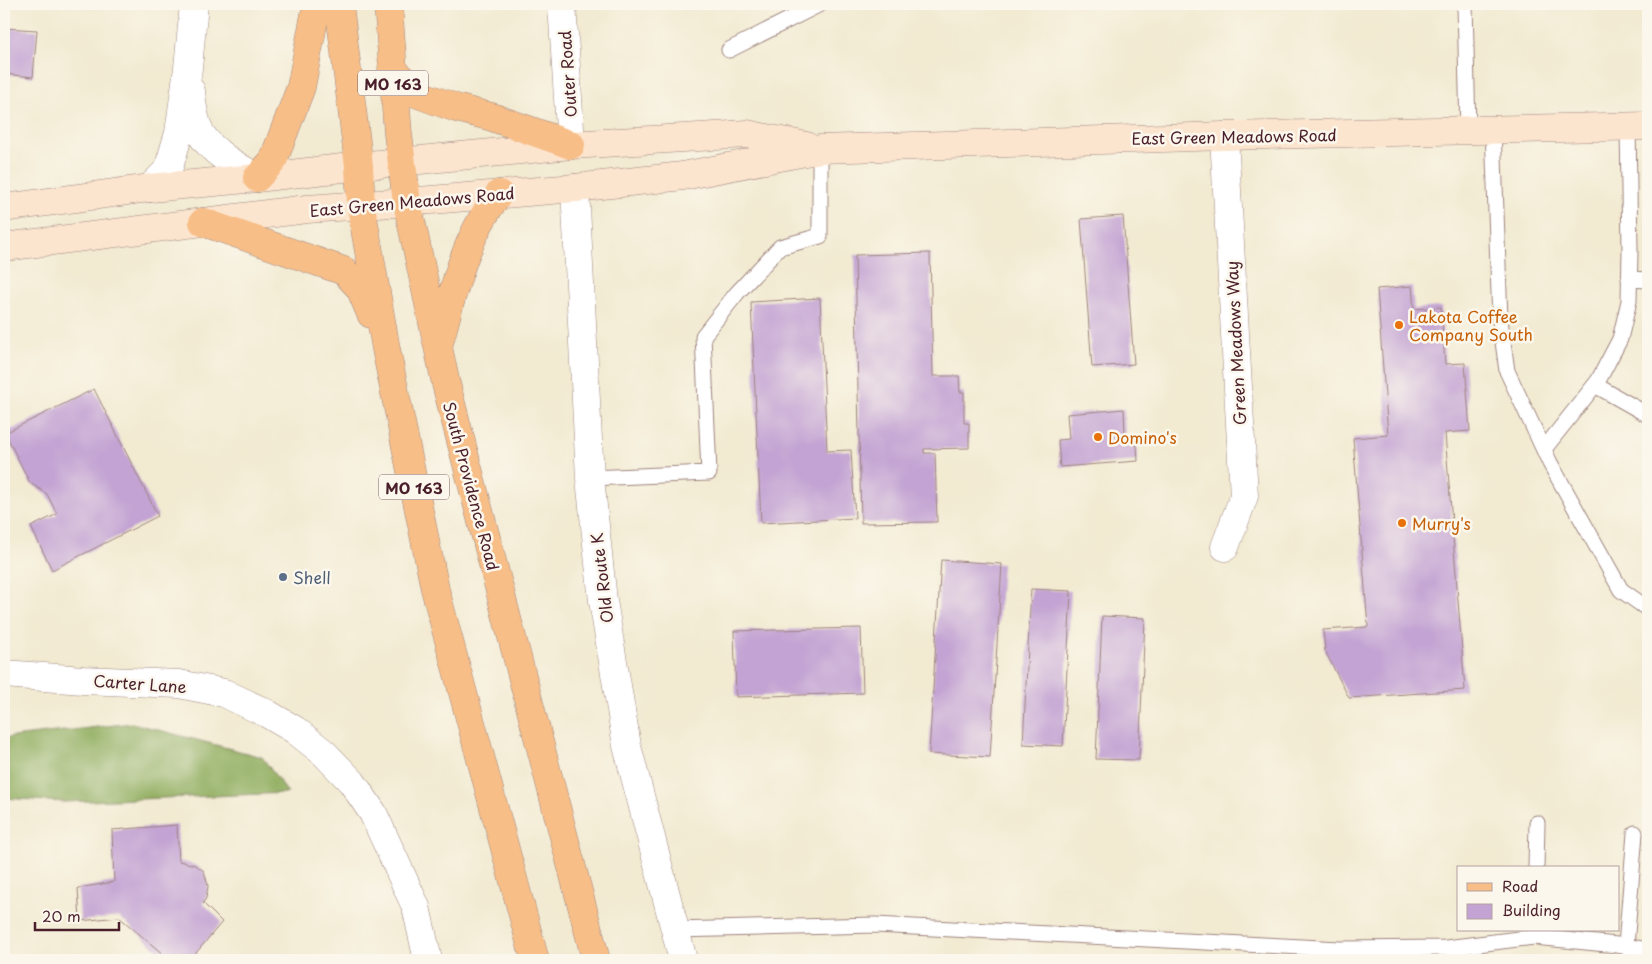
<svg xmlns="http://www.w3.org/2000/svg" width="1652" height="964" viewBox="0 0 1652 964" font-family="'Playpen Sans',sans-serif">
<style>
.forest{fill:#92af62;stroke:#6e6746}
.building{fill:#c3a3d3}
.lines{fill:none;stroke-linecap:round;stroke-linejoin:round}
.lane-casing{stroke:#9e847e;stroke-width:17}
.street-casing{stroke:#9e847e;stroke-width:29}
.secondary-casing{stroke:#9e847e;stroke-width:29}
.primary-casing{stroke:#9e847e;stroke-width:29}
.lane{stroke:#fff;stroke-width:15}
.street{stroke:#fff;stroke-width:28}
.secondary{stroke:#fce5cf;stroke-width:28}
.primary{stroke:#f7be88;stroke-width:28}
.food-dot{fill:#e8710a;stroke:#fbf7ec;stroke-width:2}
.service-dot{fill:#5c6f8a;stroke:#fbf7ec;stroke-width:2}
.labels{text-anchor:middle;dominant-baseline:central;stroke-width:5;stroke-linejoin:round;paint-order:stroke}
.shield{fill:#fbf7ec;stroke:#7f6065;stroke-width:1}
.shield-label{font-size:15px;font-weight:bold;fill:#4a1f2b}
.street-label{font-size:16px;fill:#4a1f2b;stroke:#fbf7ec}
.food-label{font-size:16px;fill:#c56008;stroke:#fbf7ec;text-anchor:start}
.service-label{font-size:16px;fill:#4e5e75;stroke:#fbf7ec;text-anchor:start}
</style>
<rect width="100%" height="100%" fill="#fbf7ec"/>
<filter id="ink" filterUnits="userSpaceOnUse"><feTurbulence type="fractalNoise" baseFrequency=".02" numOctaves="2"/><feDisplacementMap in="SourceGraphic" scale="10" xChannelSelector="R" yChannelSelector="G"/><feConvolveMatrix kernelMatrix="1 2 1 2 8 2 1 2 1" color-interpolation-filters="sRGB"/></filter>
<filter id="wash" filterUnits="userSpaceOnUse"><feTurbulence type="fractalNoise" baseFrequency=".0096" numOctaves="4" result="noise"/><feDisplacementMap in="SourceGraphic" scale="20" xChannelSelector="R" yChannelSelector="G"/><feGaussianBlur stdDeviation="1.12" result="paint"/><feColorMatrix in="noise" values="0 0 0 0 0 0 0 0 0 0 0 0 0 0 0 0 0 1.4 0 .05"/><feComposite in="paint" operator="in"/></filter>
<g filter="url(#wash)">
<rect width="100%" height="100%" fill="#f2ead1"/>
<!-- forest -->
<path class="forest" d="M132 723 262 757 288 793 64 802 4 798V738Z"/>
<g id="blocks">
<!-- building -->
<g class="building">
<path d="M4 28 37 30 33 77 4 74Z"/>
<path d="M1123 216 1134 364 1092 367 1081 219Z"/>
<path d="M930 253 933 376H959L960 392H964V423H969V448L924 449V453H935L937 522 861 523 855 255Z"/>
<path d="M1412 286 1414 309 1441 307 1445 364 1465 363 1470 431 1445 433 1465 690 1349 698 1325 651 1323 630 1368 627 1353 438 1388 435 1377 289Z"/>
<path d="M820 298 827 451 851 450 855 518 761 523 751 302Z"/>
<path d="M94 389 158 516 52 570 31 527 57 514 47 494 30 483 5 433Z"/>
<path d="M1124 409 1125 435 1137 446 1138 461 1060 467 1058 440 1069 439 1067 414Z"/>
<path d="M941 560 1002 564 990 757 929 754Z"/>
<path d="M1031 589 1071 591 1063 746 1023 744Z"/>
<path d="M1102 616 1145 618 1139 760 1096 759Z"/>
<path d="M861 628 863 693 736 697 734 631Z"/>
<path d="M177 825 179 861 195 865 204 871 208 886 206 898 203 903 222 922 190 960H170L119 917 80 921 78 888 114 882 112 830Z"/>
</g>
</g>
</g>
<g filter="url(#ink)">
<use href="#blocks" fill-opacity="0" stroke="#9e847e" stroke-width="1"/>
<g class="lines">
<!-- lane casing -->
<g class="lane-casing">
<g id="lane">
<path d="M1465 4 1468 131"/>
<path d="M729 50 820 4"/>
<path d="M1493 130 1500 320 1507 371 1550 463 1621 590 1648 609"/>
<path d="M1629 279 1648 280"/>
<path d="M1595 385 1648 415"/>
<path d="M1544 449 1598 381 1620 339 1629 301 1630 250 1628 127"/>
<path d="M590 478 709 473 703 336 737 293 780 247 820 236V149"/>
<path d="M1536 868 1537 823"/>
<path d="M675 930 875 925 1340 949 1446 948 1534 937 1617 945 1648 950"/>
<path d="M1626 946 1635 833"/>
</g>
</g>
<!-- street casing -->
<g class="street-casing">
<g id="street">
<path d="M562 4 571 145"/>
<path d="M191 91C192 105 194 121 201 134 214 154 237 166 257 178"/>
<path d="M1224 136 1244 496 1225 547"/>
<path d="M150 188 168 170 179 133 188 68 194 4"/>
<path d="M575 188 590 478 603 601 627 746 683 960"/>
<path d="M4 674 83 680 179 684 224 693 266 713 295 730 324 753 352 782 373 813 416 907 428 960"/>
</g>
</g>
<!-- secondary casing -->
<g class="secondary-casing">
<g id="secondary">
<path d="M4 208 150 188 257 178 359 166 571 145 747 134 806 146"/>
<path d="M4 247 307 209 407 202 575 188 683 176 820 149 1224 136 1648 126"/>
</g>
</g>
<!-- primary casing -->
<g class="primary-casing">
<g id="primary">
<path d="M339 4 359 166 361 206 386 349 435 589 535 960"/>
<path d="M388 4 398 134 407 202 446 384 596 960"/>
<path d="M392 68 415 93 456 108 492 117 571 145"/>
<path d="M257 178 273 161 301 87 317 4"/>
<path d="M203 222 344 271 360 288 371 314"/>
<path d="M439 343C453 292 465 236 499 194"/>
</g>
</g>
<!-- lane -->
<use href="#lane" class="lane"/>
<!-- street -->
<use href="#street" class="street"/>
<!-- secondary -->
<use href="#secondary" class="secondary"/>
<!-- primary -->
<use href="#primary" class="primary"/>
</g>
</g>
<!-- markers -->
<g class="food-dot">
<circle cx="1399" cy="325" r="5"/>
<circle cx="1098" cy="437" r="5"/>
<circle cx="1402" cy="523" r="5"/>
</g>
<circle class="service-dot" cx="283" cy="577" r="5"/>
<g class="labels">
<!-- shield labels -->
<g class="shield">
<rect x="358" y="70.5" width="70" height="25" rx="4"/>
<rect x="379" y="474.5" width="70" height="25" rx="4"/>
</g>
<g class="shield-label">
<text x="393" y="83">MO 163</text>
<text x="414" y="487">MO 163</text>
</g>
<!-- street labels -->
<g class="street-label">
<text transform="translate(567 74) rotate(-94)">Outer Road</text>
<text transform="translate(1234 136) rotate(-1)">East Green Meadows Road</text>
<text transform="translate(412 201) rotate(-5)">East Green Meadows Road</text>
<text transform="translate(1235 343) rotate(-93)">Green Meadows Way</text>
<text transform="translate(472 486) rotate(75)">South Providence Road</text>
<text transform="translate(601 578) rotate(-97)">Old Route K</text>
<text transform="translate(140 683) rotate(4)">Carter Lane</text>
</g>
<!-- food labels -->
<g class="food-label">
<text x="1409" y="316">Lakota Coffee<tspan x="1409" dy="18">Company South</tspan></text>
<text x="1108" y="437">Domino's</text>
<text x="1412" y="523">Murry's</text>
</g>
<!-- service labels -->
<g class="service-label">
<text x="293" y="577">Shell</text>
</g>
</g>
<!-- margin -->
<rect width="1652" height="964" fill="none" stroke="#fbf7ec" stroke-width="20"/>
<!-- legend -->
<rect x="1457" y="866" width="162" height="65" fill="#fbf7ec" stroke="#b4a19f"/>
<rect x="1467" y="883" width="25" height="8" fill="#f7be88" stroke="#b4a19f"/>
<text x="1502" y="892" font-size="15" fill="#4a1f2b">Road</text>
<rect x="1467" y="904" width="25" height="15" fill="#c3a3d3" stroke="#b4a19f"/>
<text x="1502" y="916" font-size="15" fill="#4a1f2b">Building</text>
<!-- scale -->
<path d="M35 922v8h84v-8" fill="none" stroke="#4a1f2b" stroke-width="2.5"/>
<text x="42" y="922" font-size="15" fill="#4a1f2b" stroke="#fbf7ec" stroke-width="4" paint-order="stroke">20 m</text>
</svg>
